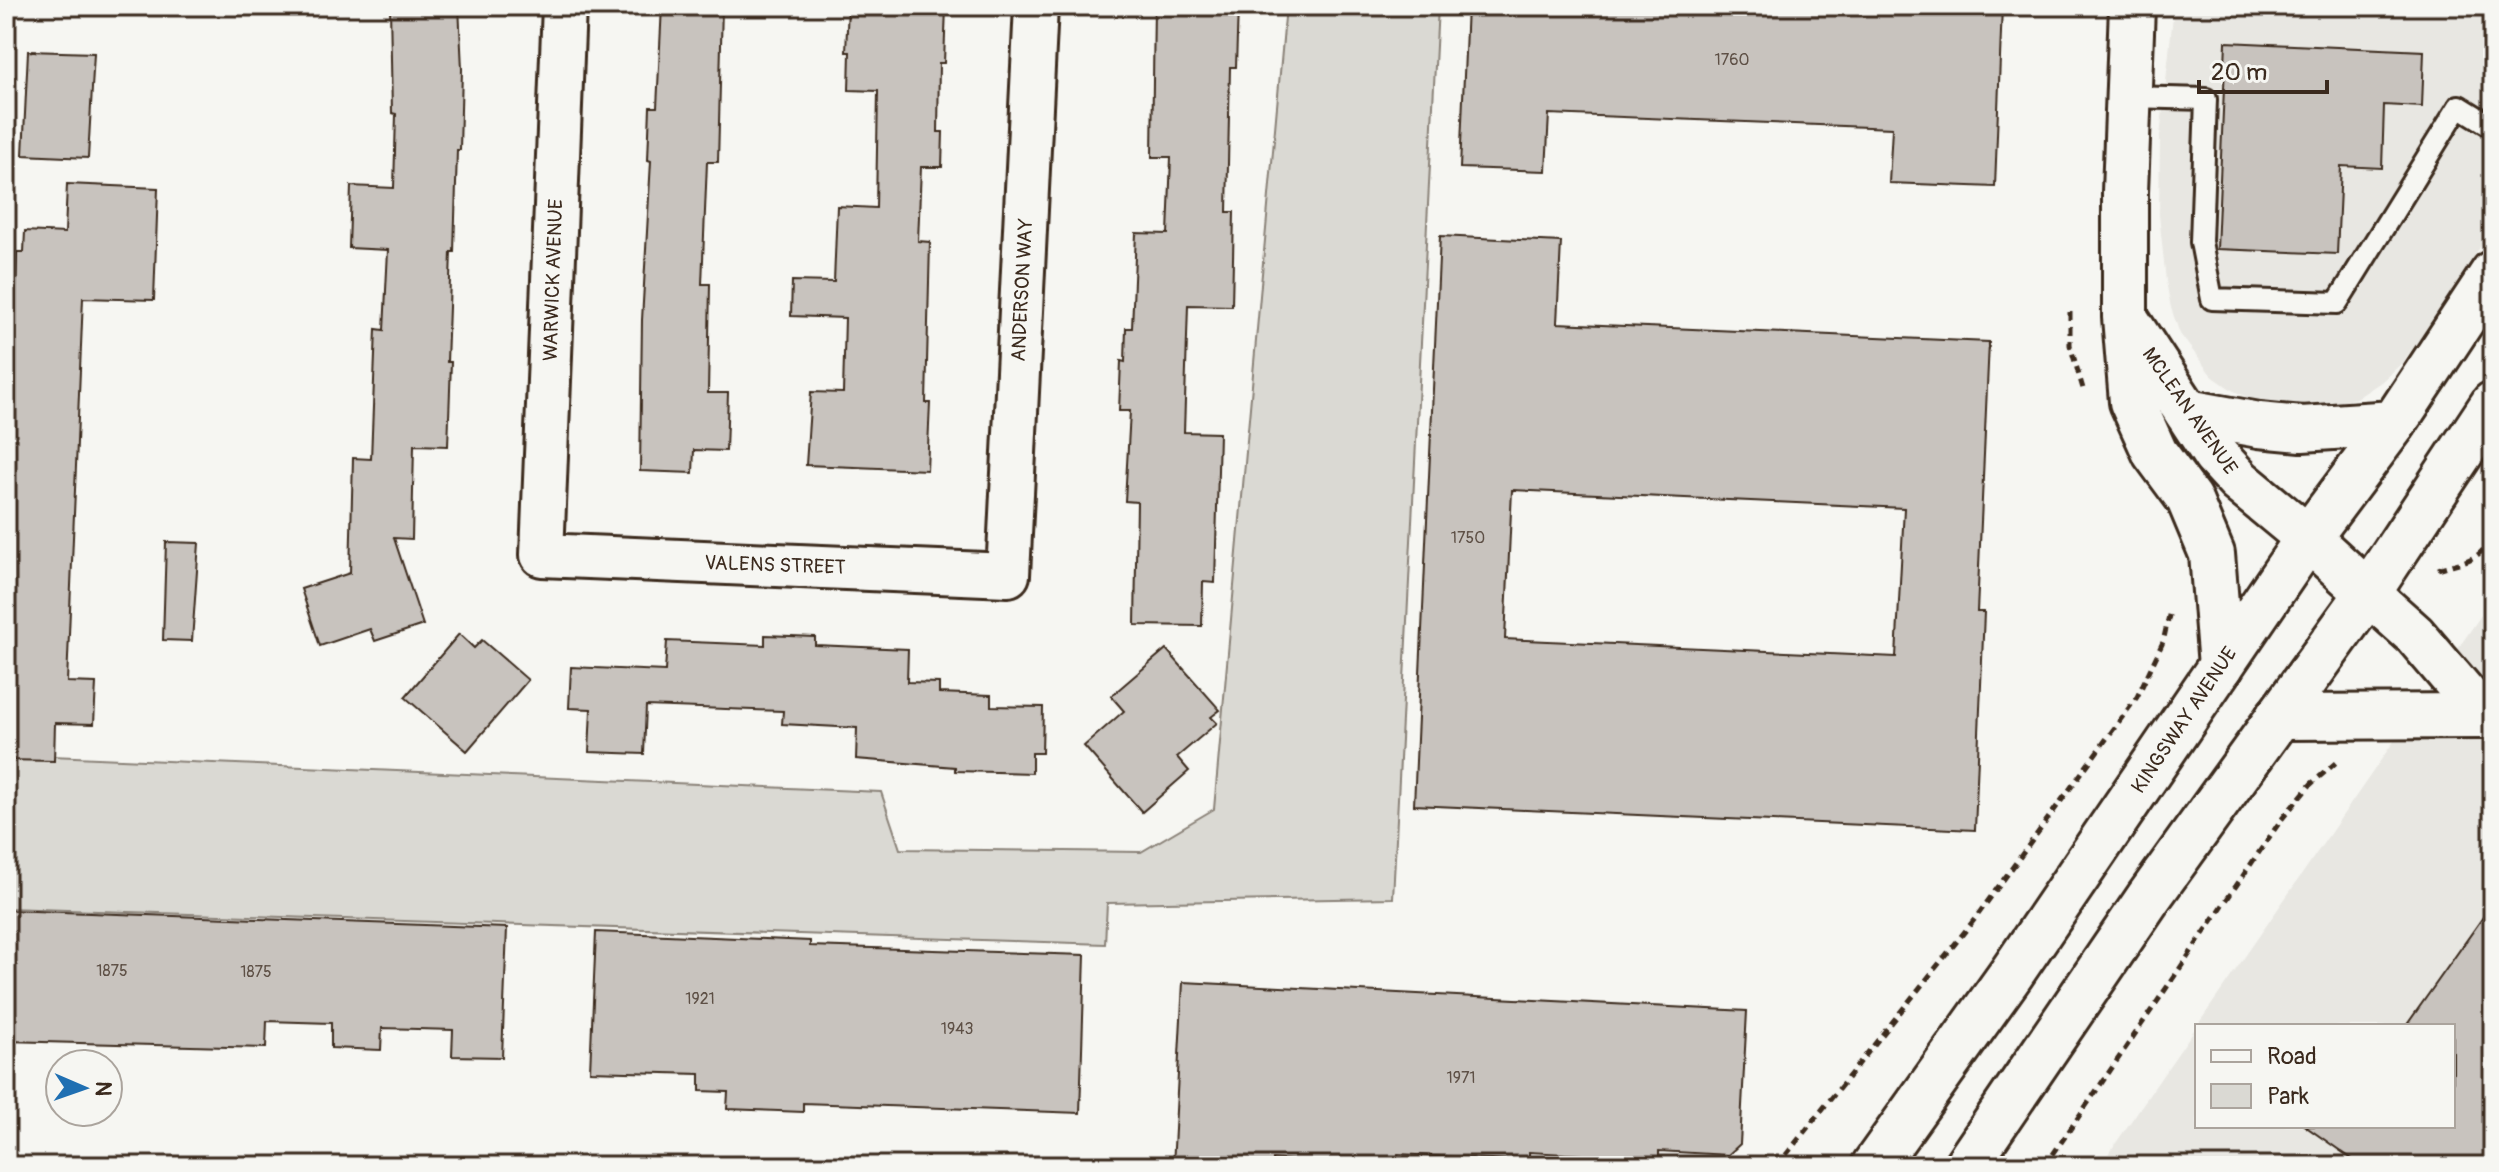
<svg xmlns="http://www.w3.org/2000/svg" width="2499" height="1172" viewBox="0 0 2499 1172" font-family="Pangolin,sans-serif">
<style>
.built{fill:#e8e7e2;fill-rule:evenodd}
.green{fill:#dad9d3;stroke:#8a8278;stroke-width:2}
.building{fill:#c8c3be;stroke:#3b2a1e;stroke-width:2;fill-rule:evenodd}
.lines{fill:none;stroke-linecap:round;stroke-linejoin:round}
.service-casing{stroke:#3b2a1e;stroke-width:26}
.minor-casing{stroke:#3b2a1e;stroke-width:48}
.secondary-casing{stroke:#3b2a1e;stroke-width:50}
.path{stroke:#3b2a1e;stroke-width:5;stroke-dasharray:8 6;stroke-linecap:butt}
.service{stroke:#f6f6f2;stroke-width:20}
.minor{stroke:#f6f6f2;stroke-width:42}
.secondary{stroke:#f6f6f2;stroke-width:44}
.labels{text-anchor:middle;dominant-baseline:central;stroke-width:6;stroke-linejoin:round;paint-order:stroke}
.number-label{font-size:16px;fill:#5e5046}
.street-label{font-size:20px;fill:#3b2a1e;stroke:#f6f6f2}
</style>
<rect width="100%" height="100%" fill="#f6f6f2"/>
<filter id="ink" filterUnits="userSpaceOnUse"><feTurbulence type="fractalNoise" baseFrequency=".0125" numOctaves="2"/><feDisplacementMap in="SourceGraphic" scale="16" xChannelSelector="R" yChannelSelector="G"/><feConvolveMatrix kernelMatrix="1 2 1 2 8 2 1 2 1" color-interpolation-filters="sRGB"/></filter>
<g filter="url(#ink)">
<!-- built -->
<g class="built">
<path d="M2174 6H2493V227L2425 332 2401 364 2381 382 2357 398 2308 410 2279 408 2257 402 2232 390 2212 376 2180 334 2171 308 2166 281 2159 215 2160 137Z"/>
<path d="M2493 598V1166H2100ZM2197 1026H2453V1126H2197Z"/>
</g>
<!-- green -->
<path class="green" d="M1286 6H1438L1393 898 1107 903 1105 944 6 908V754L881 792 900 849 1141 852 1214 809Z"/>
<!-- building -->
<g class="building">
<path d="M390 6H459L462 69 460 150H457L454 252H451L447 362H451L448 446 414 445 412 539 394 538 423 625 375 641 370 629 320 646 301 589 350 573 353 458 371 459 376 329 384 330 388 250 349 248 351 186 394 188 396 114 392 113Z"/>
<path d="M662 6H722L718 162H707L702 284H710L708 393H728L726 451 694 450 693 473 640 471 642 320 651 161 648 160 650 107H657Z"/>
<path d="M848 6H946L944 63H939L938 132H943L942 167H921L918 241 930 242 926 403H930L927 470 806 465 811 392 843 393 845 318 791 316 792 281 834 282 837 206 876 208 878 91 849 90 850 52H846Z"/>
<path d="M1154 6H1238L1236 67H1230L1227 212H1234L1232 306 1188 305 1184 432 1219 433 1215 583 1203 582 1202 626 1135 625 1137 502 1125 501 1130 411H1119L1121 361 1125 362 1126 328H1132L1136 233 1168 234 1171 157H1152Z"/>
<path d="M1467 6H2002L1995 187 1889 183 1892 128 1549 114 1546 171 1460 168Z"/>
<path d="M2226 42 2424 51 2422 107 2384 105 2382 168 2341 166 2337 254 2217 249Z"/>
<path d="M28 51 94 53 88 158 23 155Z"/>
<path d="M67 184 158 188 154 300 83 298 67 682 96 683 94 724 55 723 54 761 6 760V574H8L17 252H24L25 231 65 233Z"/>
<path d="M1440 236 1561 242 1557 323 1989 342 1977 612H1984L1975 830 1414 805ZM1512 490 1904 508 1896 657 1505 639Z"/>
<path d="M166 542 199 543 192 641 163 640Z"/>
<path d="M459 634 474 648 482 640 528 680 467 751 405 697Z"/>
<path d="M765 635 815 637V645L908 649 907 682 939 683V693L991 695V706L1043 707 1042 753H1032V773L955 771V767L856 759 857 728 782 724 783 711 646 706 644 754 589 752 591 709 569 708 571 667 665 671 667 641 765 645Z"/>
<path d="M1166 649 1220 710 1211 717 1217 723 1177 757 1189 771 1142 812 1084 746 1124 711 1111 696Z"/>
<path d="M2493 903V1166H2362L2305 1126H2453V1026H2406Z"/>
<path d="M6 910 507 928 502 1057 452 1056 453 1030 382 1028 381 1050 331 1048V1023L267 1021 266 1048 6 1041Z"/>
<path d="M596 932 810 941V946L1085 955 1080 1113 803 1103V1112L727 1109 728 1092 700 1091V1074L590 1071Z"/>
<path d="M1183 982 1747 1011 1740 1144 1728 1155 1659 1151V1159L1529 1152V1161L1398 1154 1397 1166 1273 1159V1166H1173Z"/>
</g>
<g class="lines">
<!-- service casing -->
<g class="service-casing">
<path id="service" d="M2129 97 2206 99 2201 242 2212 299 2337 303 2459 106 2493 127"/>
</g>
<!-- minor casing -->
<g class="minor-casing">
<g id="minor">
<path d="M564 6 542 555 1008 575 1036 6"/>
<path d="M2368 593 2415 635 2484 716"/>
</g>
</g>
<!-- secondary casing -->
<g class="secondary-casing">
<g id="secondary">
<path d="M2132 6 2125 192V317L2132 402 2155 453 2189 499 2212 554 2221 666"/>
<path d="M2126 319 2215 455 2239 481 2308 538 2368 593"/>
<path d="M2187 412 2259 425 2302 429 2394 423"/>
<path d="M2278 717 2484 716"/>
<path d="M1874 1166 2011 974 2308 538 2394 423 2493 273"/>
<path d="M1966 1166 2149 897 2368 593 2493 404"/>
</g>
</g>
<!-- path -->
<g class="path">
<path d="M2070 312V345L2084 392"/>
<path d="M2438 569C2464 560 2485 562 2493 529"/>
<path d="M1777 1166 1974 920 2137 697 2163 642 2170 611"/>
<path d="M2045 1166 2281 820 2311 784 2339 760"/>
</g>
<!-- service -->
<use href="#service" class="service"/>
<!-- minor -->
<use href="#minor" class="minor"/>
<!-- secondary -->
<use href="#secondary" class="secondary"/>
</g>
</g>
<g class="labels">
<!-- number labels -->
<g class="number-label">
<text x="1732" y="60">1760</text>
<text x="1468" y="538">1750</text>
<text x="112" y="971">1875</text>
<text x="256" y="972">1875</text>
<text x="700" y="999">1921</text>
<text x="957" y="1029">1943</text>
<text x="1461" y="1078">1971</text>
</g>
<!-- street labels -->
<g class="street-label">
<text transform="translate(553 280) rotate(-88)">WARWICK AVENUE</text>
<text transform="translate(1022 290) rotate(-87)">ANDERSON WAY</text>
<text transform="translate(2190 411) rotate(55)">MCLEAN AVENUE</text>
<text transform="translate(775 565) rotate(2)">VALENS STREET</text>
<text transform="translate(2184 720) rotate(-56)">KINGSWAY AVENUE</text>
</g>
</g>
<!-- margin -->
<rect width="2499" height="1172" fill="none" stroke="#f6f6f2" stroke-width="32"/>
<rect x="16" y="16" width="2467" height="1140" fill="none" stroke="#3b2a1e" stroke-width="3" filter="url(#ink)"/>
<!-- legend -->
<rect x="2195" y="1024" width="260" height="104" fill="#f6f6f2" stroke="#aba49d" stroke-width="2"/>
<rect x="2211" y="1050" width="40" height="12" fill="#f6f6f2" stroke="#aba49d" stroke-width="2"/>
<text x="2267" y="1064" font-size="24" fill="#3b2a1e">Road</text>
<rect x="2211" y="1084" width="40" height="24" fill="#dad9d3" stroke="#aba49d" stroke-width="2"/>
<text x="2267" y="1104" font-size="24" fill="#3b2a1e">Park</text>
<!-- north arrow -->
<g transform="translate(84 1088) rotate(92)"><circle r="38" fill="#f6f6f2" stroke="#aba49d" stroke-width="2"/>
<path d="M0-6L14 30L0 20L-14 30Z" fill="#1f6fb2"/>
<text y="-12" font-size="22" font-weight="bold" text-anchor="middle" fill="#3b2a1e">N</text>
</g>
<!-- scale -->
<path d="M2199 80v12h128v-12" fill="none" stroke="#3b2a1e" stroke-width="4"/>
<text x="2211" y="80" font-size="24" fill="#3b2a1e" stroke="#f6f6f2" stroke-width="6" paint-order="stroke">20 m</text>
</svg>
